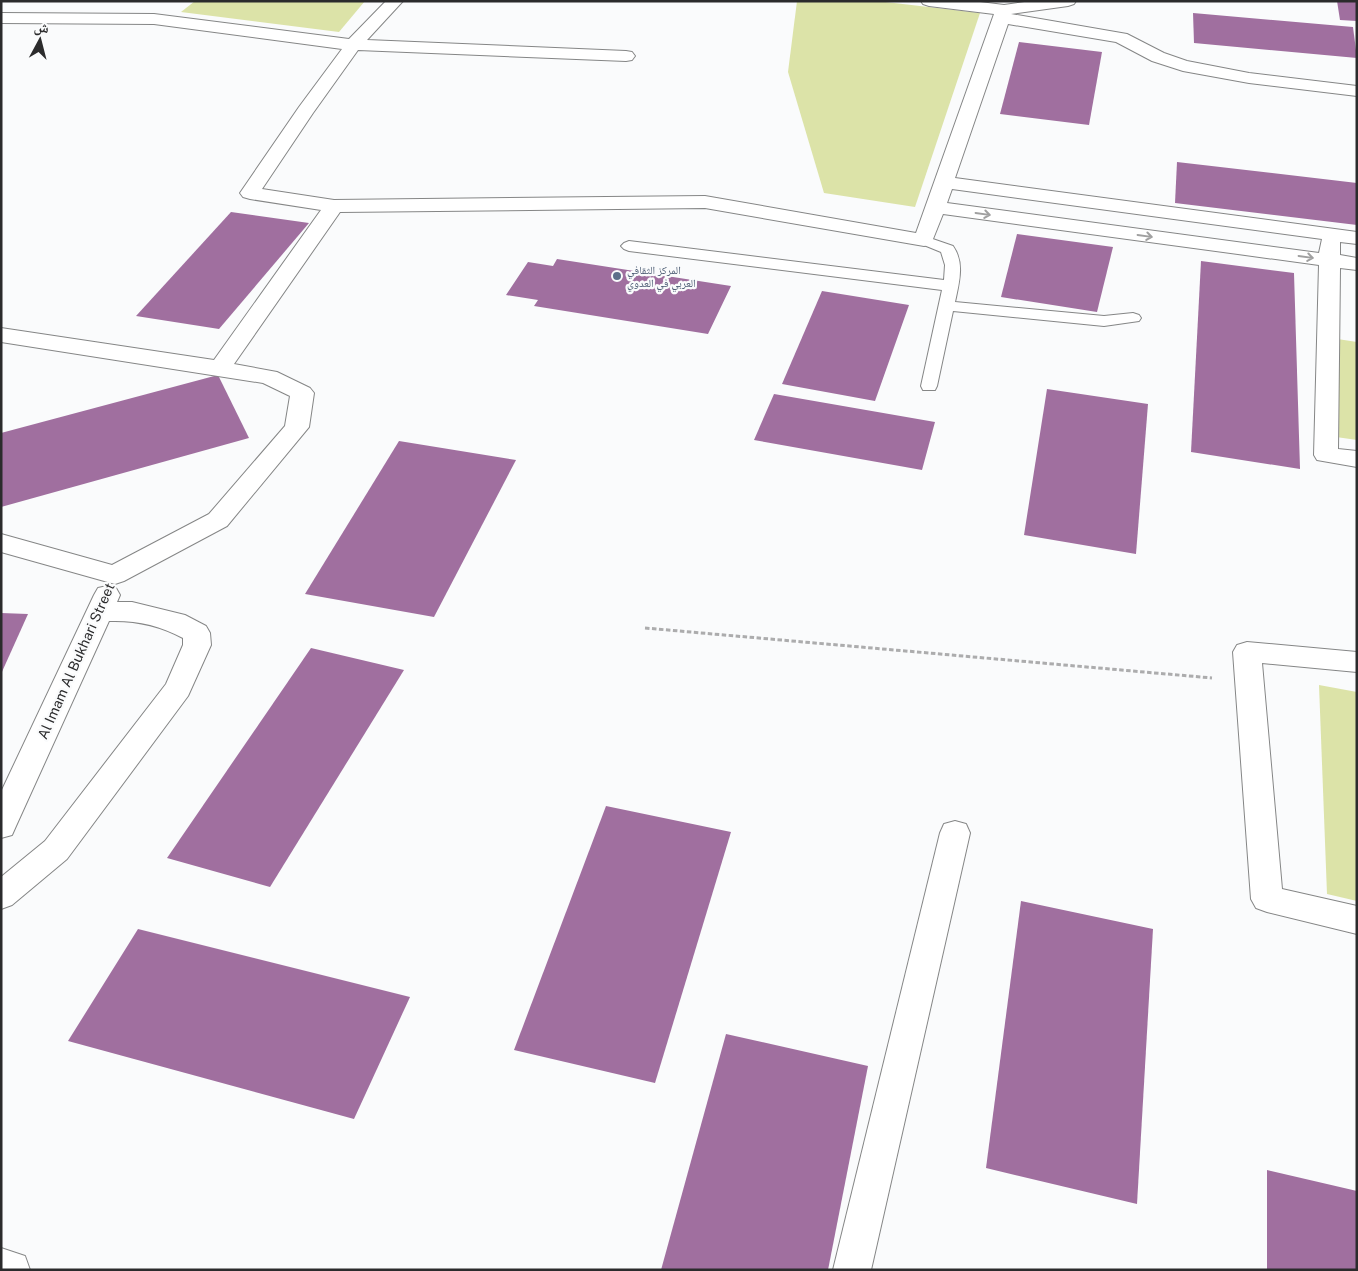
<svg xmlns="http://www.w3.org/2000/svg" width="1358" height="1271" viewBox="0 0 1358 1271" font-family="'Public Sans','Noto Naskh Arabic',sans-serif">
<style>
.green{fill:#dce3a8}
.building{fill:#a06f9f}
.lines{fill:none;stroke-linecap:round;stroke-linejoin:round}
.service-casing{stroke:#858686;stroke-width:2}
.minor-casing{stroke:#858686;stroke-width:2}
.primary-casing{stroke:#858686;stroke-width:2}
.path{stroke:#acacad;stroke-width:3;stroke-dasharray:4.5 2.5;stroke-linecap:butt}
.service{fill:#fff;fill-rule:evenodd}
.minor{fill:#fff;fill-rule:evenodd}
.primary{fill:#fff;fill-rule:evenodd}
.oneway{stroke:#a0a0a0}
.service-dot{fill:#5c6f8a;stroke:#fafbfc;stroke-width:2}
.labels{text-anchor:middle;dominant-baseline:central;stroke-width:4.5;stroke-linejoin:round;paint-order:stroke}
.far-service-label{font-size:11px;fill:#4e5e75;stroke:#fafbfc;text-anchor:start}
.street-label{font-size:14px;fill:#2b2b2c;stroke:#fafbfc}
</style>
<rect width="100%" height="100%" fill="#fafbfc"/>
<!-- green -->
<g class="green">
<path d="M195 1H365L339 32 181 12Z"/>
<path d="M797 1H877L980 13 915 207 824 193 788 72Z"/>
<path d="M1331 338 1357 342V440L1336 437Z"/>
<path d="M1319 685 1357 692V901L1327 894Z"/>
</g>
<!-- building -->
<g class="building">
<path d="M1337 1H1357V21L1340 20Z"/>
<path d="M1193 13 1353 27 1357 58 1194 43Z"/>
<path d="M1019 42 1102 52 1089 125 1000 114Z"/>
<path d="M1177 162 1357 183V225L1175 203Z"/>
<path d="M231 212 309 223 219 329 136 316Z"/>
<path d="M1017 234 1113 247 1097 312 1001 297Z"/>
<path d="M557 259 731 286 708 334 534 306 538 300 506 295 528 262 553 266Z"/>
<path d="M1201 261 1294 273 1300 469 1191 452Z"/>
<path d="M822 291 909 305 875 401 782 384Z"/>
<path d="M218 375 249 438 1 507V433Z"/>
<path d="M1047 389 1148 404 1136 554 1024 535Z"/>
<path d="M774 394 935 422 922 470 754 440Z"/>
<path d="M399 441 516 460 434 617 305 594Z"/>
<path d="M1 613 28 614 1 674Z"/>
<path d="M311 648 404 670 270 887 167 858Z"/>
<path d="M606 806 731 832 655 1083 514 1050Z"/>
<path d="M1021 901 1153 929 1137 1204 986 1168Z"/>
<path d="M138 929 410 997 354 1119 68 1041Z"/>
<path d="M726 1034 868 1066 828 1270H661Z"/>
<path d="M1267 1170 1357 1191V1270H1267Z"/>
</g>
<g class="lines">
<!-- service casing -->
<g class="service-casing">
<path id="service" d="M924 236 953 246C965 263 959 283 955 302L1104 316 1133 313 1139 315 1141 318 1139 321 1104 326 953 311 937 386 935 390H923L921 386 942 290 629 251 624 249 621 246 624 243 629 241 944 280 945 265 941 252 919 243 917 240 919 237Z"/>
</g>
<!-- minor casing -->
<g class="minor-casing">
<g id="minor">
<path d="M386 1H403L367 40 626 51 632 52 635 56 632 60 626 61 358 50 313 113 262 189 334 200 705 196 916 233 994 14 929 6 923 4 921 1H972L1004 5 1031 1H1076L1074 4 1068 6 1011 14 1127 34 1164 53 1187 61 1249 73 1357 86V96L1249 83 1183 71 1152 61 1116 42 1008 24 955 178 1357 232V244L1340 242V255L1357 258V270L1340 268 1338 449 1357 451V467L1317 460 1314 455 1319 265 943 214 931 244 924 246 705 208 340 212 234 364 277 372 310 388 314 393 309 427 227 526 124 581 115 584 1 552V534L112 565 209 514 285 426 290 396 263 383 1 342V328L214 360 321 210 250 199 243 197 240 193 299 107 342 49 154 24 1 23V13L154 14 349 39ZM952 189 1322 239 1319 253 947 203Z"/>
<path d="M107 586 116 588 120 595 117 602H132L185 615 206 626 210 633 211 645 188 696 67 859 12 905 1 909V877L45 841 166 684 183 645V638C159 625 136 620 109 621L16 826 12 835 1 838V792L94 595 98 588Z"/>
<path d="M1247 642 1357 652V672L1262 663 1282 889 1357 906V934L1267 912 1256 908 1251 899 1233 652 1237 645Z"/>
<path d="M955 821 966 824 970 833 871 1270H833L940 833 944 824Z"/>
</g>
</g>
<!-- primary casing -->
<g class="primary-casing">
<path id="primary" d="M1 1248 25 1256 30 1270H1Z"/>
</g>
<!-- path -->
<path class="path" d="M645 628 1212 678"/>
<!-- service -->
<use href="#service" class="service"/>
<!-- minor -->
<use href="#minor" class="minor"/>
<!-- primary -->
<use href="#primary" class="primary"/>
</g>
<!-- one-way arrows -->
<defs><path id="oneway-shaft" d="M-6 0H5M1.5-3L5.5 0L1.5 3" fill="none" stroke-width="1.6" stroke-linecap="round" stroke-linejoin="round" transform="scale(1.25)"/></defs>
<g class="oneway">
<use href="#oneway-shaft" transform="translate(983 214) rotate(8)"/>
<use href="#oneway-shaft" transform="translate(1145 236) rotate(8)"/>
<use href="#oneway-shaft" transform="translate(1306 257) rotate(8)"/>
</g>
<!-- markers -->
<circle class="service-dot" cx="617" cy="276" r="5"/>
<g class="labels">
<!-- far-service labels -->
<g class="far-service-label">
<text x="627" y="270">المركز الثقافي<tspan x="627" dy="13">العربي في العدوي</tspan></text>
</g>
<!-- street labels -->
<g class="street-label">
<text transform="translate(76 661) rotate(-66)">Al Imam Al Bukhari Street</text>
</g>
</g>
<!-- border -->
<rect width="1358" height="1271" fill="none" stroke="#2b2b2c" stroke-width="5"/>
<!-- north arrow -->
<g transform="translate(40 40) rotate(7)" stroke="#fafbfc" stroke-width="4" paint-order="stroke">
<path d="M0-4L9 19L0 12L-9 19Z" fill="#2b2b2c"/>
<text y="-8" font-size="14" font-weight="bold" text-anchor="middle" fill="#2b2b2c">ش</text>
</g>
</svg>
